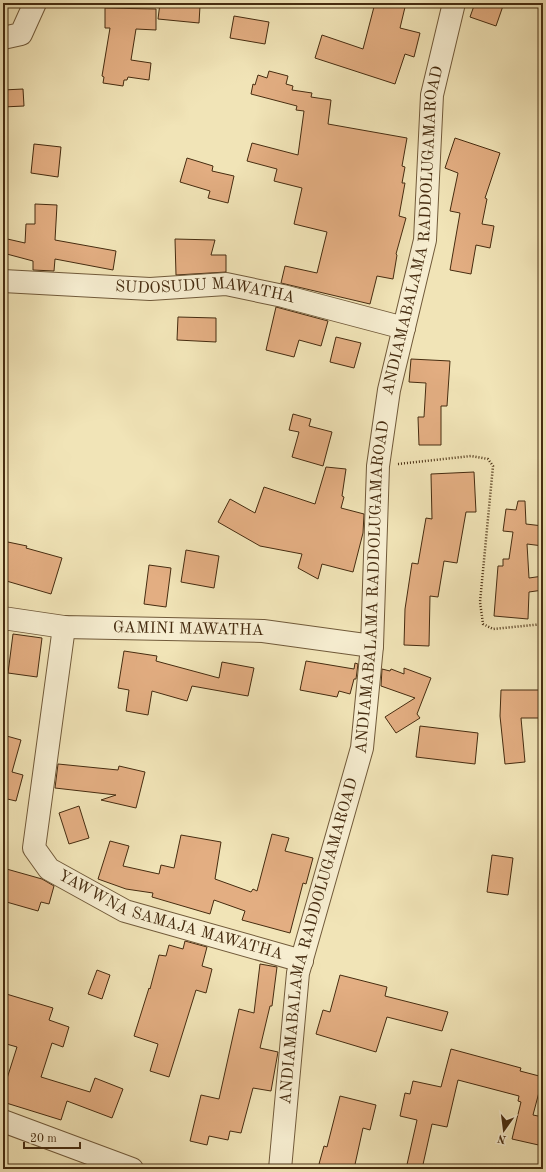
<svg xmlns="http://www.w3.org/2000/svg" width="546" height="1172" viewBox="0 0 546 1172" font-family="'Old Standard TT',serif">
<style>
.building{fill:#e3ae82;stroke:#462c10}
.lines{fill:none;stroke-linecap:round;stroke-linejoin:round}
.minor-casing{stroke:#715a3a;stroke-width:24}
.path{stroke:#462c10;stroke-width:2.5;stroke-dasharray:1 2;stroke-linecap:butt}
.minor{stroke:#f6edd0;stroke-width:22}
.labels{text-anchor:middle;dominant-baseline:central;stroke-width:3;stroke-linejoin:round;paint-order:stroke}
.street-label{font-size:16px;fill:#462c10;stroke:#f6edd0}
</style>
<rect width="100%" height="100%" fill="#f1e4b7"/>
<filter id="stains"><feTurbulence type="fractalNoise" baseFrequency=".005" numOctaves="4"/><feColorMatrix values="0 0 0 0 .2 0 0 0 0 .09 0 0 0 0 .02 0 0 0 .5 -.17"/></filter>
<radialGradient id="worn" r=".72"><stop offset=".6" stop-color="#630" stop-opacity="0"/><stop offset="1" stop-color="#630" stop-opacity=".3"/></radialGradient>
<!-- building -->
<g class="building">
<path d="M160 3 200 6 199 23 158 19Z"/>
<path d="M375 3H406L400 28 420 33 414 57 405 54 395 84 315 58 322 35 363 49Z"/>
<path d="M475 3H504L496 26 470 17Z"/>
<path d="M105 8 156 9V30L136 29 131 60 151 63 149 80 128 77 127 80H124L123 86 103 83 104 77 102 76 110 28H105Z"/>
<path d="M234 16 269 22 265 44 230 38Z"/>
<path d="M269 71 288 76 286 84 293 86 292 90 312 93 311 97 331 100 328 124 407 138 402 166 405 167 402 183H405L399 216 406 218 396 254 397 255 393 279 377 276 370 304 281 283 285 266 317 273 327 232 294 224 302 188 274 181 277 169 247 161 252 143 298 155 304 111 296 110 297 106 251 94 253 84 255 85 258 75 267 78Z"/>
<path d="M23 89 24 106 3 107V90Z"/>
<path d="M455 138 500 153 485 198 487 199 482 224 494 226 490 248 476 245 471 274 450 270 460 213 450 211 458 173 445 168Z"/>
<path d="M34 144 61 147 58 177 31 173Z"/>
<path d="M187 158 213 166 212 171 234 176 228 203 208 198 210 191 180 182Z"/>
<path d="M35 204 57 205 55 240 116 251 113 270 55 259 54 271 33 270V261L3 253V238L25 243 26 224H35Z"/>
<path d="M175 239 215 240 211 255H226V272L176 275Z"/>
<path d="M276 307 328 321 321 346 299 340 294 357 266 350Z"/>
<path d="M178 317 216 318V342L177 340Z"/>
<path d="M336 337 361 343 354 368 330 362Z"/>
<path d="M411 359 450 361 447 406H441V445H419L418 417H424L426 383 409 382Z"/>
<path d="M293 414 311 419 309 426 332 432 323 466 292 457 299 432 289 430Z"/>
<path d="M326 467 346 469 342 496 344 497 341 508 364 514 363 533 353 572 322 564 318 579 298 568 302 554 260 546 218 522 230 499 255 513 264 487 315 504Z"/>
<path d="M474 472 476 512H466L457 563 444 561 438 597 430 596 429 646 404 645 405 609 412 563 418 564 426 518 432 519 431 474Z"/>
<path d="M518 501H525L526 524 543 526V546L527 544 529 578 543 576V590L529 592 528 619 494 616 498 566H503V559H509L513 532 503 531 506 509 516 510Z"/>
<path d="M3 541 27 546 26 548 62 558 51 594 3 580Z"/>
<path d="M186 550 219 556 214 588 181 582Z"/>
<path d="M149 565 171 568 166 607 144 604Z"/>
<path d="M13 634 42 638 37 677 8 673Z"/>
<path d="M124 651 157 656 156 661 219 678 222 662 254 668 248 696 192 686 187 701 152 691 148 715 126 711 129 690 118 688Z"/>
<path d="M306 661 354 669 355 663 358 664 356 679H354L350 694 339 691 337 697 300 690Z"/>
<path d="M404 668 431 678 417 714 420 718 396 733 385 717 415 698 381 686 382 669 390 671 391 669 404 674Z"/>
<path d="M501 690H539L540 718H521L525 762 505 764 500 716Z"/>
<path d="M420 726 478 733 475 764 416 757Z"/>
<path d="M3 735 21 740 12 772 23 775 16 801 3 798Z"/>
<path d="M58 764 118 770 119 766 145 772 136 808 101 800 116 795 55 788Z"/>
<path d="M79 806 89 838 69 844 59 813Z"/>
<path d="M272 834 289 838 285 851 313 858 306 884 303 883 290 933 242 920 245 911 214 900 210 914 152 897 153 893 126 889 98 879 110 841 129 846 123 866 159 874 161 865 174 868 181 835 221 842 215 879 251 892 253 889 257 891Z"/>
<path d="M492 855 513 858 508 895 487 892Z"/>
<path d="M3 868 42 879 54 886 49 904 41 902 38 911 3 901Z"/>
<path d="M185 941 207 947 202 966 212 969 206 993 196 990 169 1077 150 1071 158 1044 134 1036 149 988 150 989 159 955 166 956 169 945 183 949Z"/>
<path d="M260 964 277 967 272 1006H270L260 1048 278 1052 271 1091 253 1088 241 1133 230 1131 228 1140 209 1136 207 1145 190 1141 201 1095 219 1099 239 1009 254 1013Z"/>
<path d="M97 970 110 975 102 999 88 994Z"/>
<path d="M340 975 387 987 385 996 448 1012 442 1031 387 1017 376 1052 316 1034 323 1010 330 1012Z"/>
<path d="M3 993 53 1008 49 1020 69 1027 63 1047 52 1043 41 1077 90 1092 95 1078 123 1089 112 1118 67 1101 61 1120 3 1102V1091L17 1047 3 1043Z"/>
<path d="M451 1049 521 1068 520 1071 543 1077 533 1115 543 1117V1146L512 1139 521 1102 518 1101 519 1096 458 1080 447 1127 432 1124 422 1169H406L417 1120 400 1116 405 1093 410 1094 413 1081 441 1087Z"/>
<path d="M340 1096 376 1105 370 1130 363 1128 354 1169H341L319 1164 324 1146 327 1147Z"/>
</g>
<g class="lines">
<!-- minor casing -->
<g class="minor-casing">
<g id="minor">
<path d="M3 38 21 34 35 3"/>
<path id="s1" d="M3 281 150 289 226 284 283 296 404 328"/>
<path id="s2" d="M3 618 64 627 263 631 372 646"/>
<path id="s3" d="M64 627 34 848 49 869 125 911 302 961"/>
<path d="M3 1121 132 1169"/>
<path id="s4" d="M280 1169 298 973 362 748 372 646 378 466 389 390 425 240 432 95 454 3"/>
</g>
</g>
<!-- path -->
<path class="path" d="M398 464 471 456 488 459 493 466 480 602 483 624 493 629 543 624"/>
<!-- minor -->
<use href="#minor" class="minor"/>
</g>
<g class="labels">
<!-- street labels -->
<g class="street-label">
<text stroke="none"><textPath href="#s4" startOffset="952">ANDIAMABALAMA RADDOLUGAMAROAD</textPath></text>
<text stroke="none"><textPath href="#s1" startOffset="203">SUDOSUDU MAWATHA</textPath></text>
<text stroke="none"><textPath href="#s4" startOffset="592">ANDIAMABALAMA RADDOLUGAMAROAD</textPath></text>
<text stroke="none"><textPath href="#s2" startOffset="186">GAMINI MAWATHA</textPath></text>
<text stroke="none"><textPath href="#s3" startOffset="380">YAWWNA SAMAJA MAWATHA</textPath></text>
<text stroke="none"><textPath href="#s4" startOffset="232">ANDIAMABALAMA RADDOLUGAMAROAD</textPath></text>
</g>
</g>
<!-- margin -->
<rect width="546" height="1172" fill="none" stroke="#f1e4b7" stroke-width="16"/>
<rect x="4" y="4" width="538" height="1164" fill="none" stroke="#462c10" stroke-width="2"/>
<rect x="8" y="8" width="530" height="1156" fill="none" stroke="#462c10"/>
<!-- north arrow -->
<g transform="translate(504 1130) rotate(194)" stroke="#f6edd0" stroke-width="3" paint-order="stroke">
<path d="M0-3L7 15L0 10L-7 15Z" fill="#462c10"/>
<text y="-6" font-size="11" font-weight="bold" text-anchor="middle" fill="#462c10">N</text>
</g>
<!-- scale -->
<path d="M24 1142v6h56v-6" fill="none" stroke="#462c10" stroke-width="2"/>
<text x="30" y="1142" font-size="12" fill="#462c10" stroke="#f6edd0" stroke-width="3" paint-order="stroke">20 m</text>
<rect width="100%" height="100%" filter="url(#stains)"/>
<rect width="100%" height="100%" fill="url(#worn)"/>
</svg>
